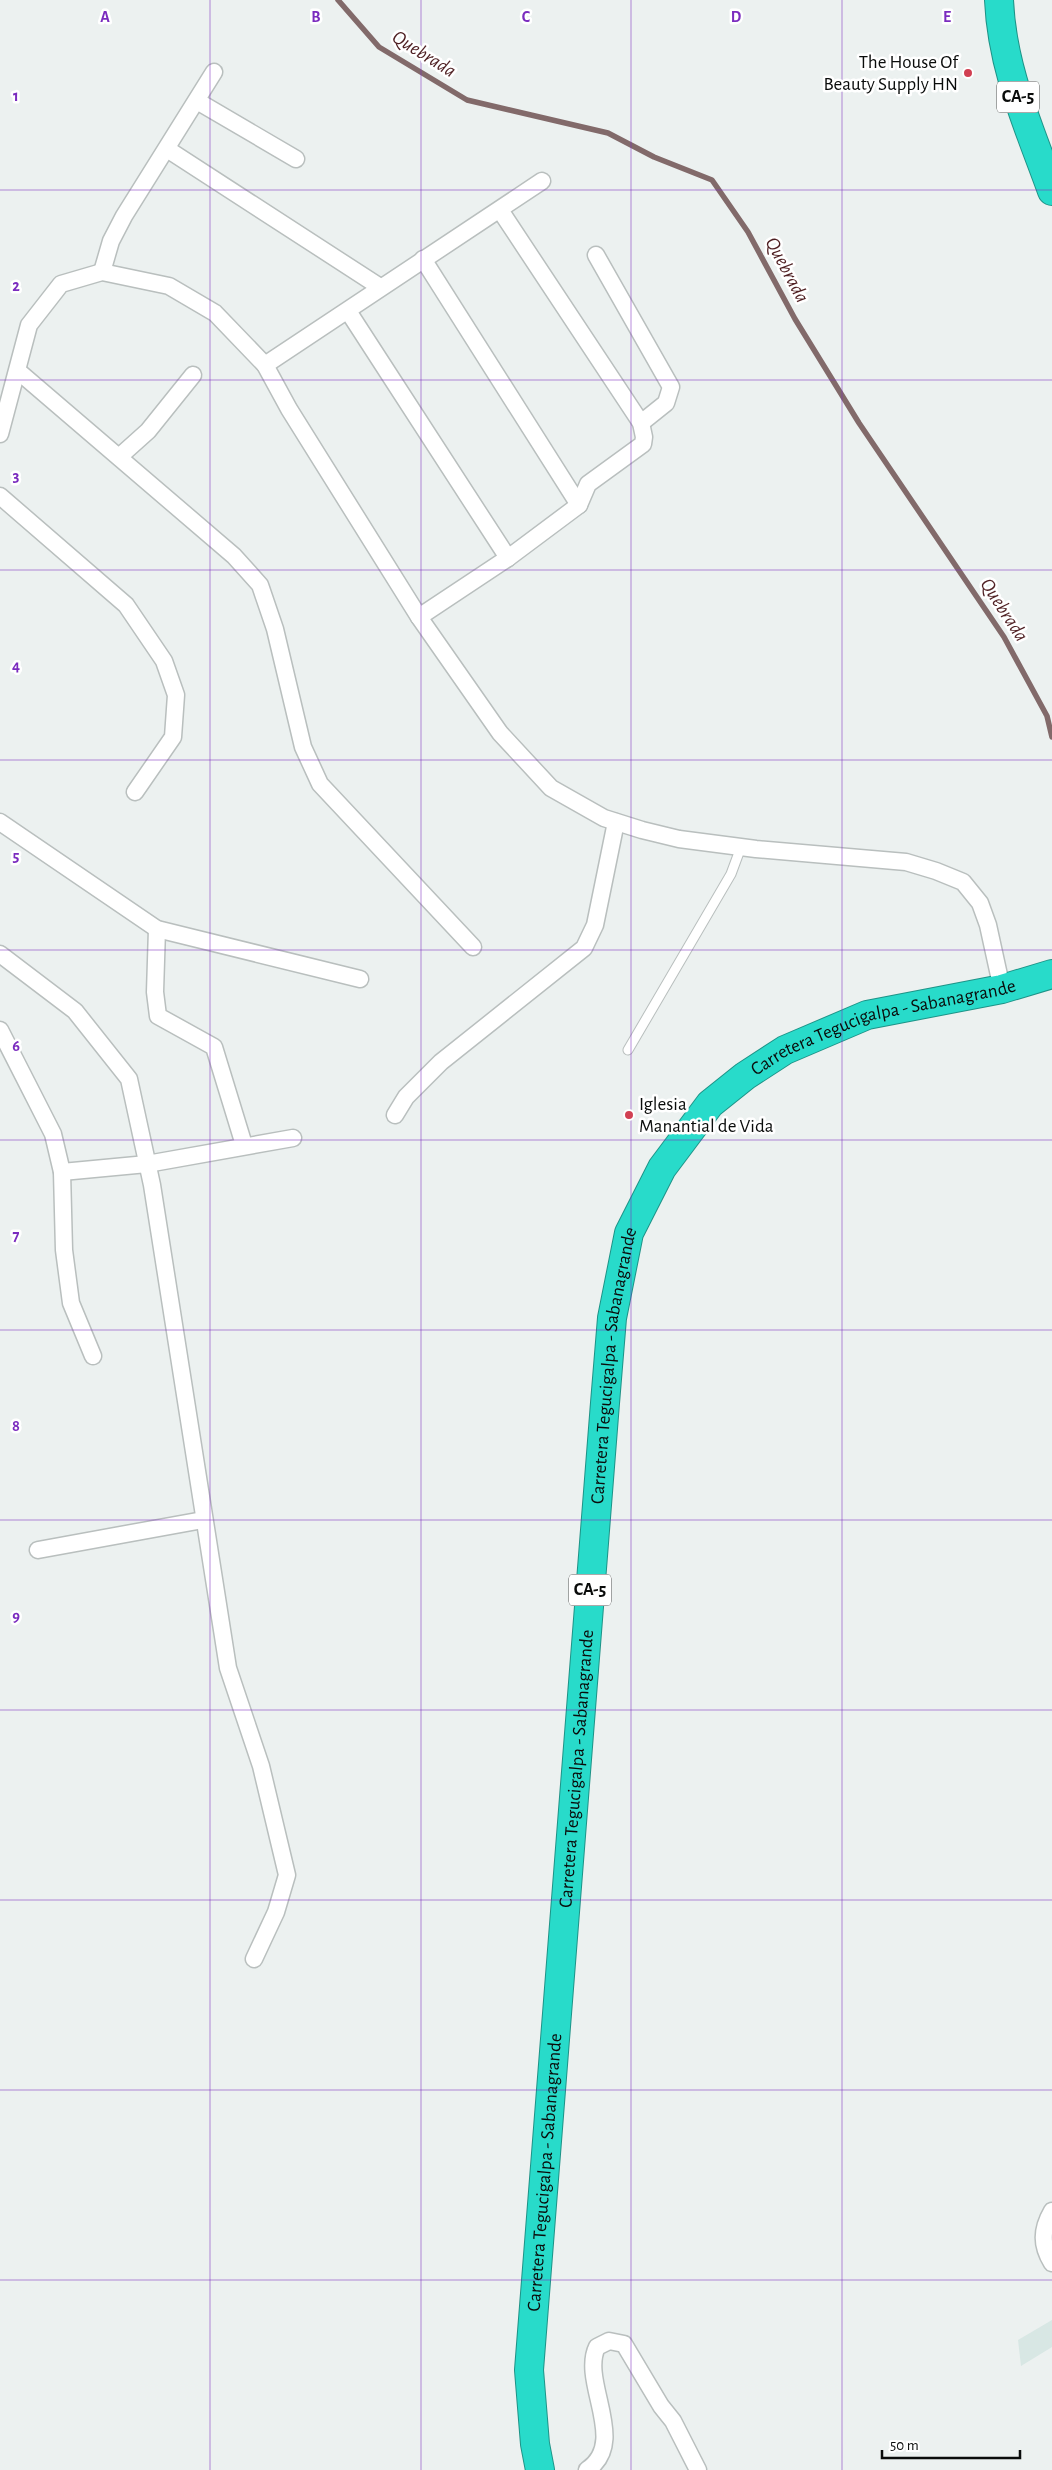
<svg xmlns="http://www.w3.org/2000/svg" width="1052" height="2470" viewBox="0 0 1052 2470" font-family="'Alegreya Sans',sans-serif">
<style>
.built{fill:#d8e7e4}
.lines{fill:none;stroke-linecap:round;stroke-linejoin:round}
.stream{stroke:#826a6a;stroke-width:5.5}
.lane-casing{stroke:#b9bfbe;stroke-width:11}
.street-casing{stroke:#b9bfbe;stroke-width:19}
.highway-casing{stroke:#1e9387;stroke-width:30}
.lane{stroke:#fff;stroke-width:9}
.street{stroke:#fff;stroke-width:16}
.highway{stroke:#28dbca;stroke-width:28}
.grid{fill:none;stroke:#7b2cbf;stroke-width:1;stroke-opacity:0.55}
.poi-dot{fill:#d14052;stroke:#fff;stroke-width:2}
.labels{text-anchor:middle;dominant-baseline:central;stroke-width:5;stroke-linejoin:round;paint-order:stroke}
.shield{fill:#fff;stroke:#545554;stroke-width:1}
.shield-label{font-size:18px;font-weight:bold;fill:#0a0c0b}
.poi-label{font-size:19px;fill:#0a0c0b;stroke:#fff;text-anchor:end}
.street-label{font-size:19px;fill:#0a0c0b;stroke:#fff}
.water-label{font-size:20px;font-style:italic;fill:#4e1f22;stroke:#fff}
.grid-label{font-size:16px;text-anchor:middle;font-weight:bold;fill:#7b2cbf;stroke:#fff;stroke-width:5;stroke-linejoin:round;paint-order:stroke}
</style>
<rect width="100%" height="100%" fill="#ecf1f0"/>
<!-- built -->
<path class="built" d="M1052 2320V2347L1021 2366 1018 2340Z"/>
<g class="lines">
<!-- stream -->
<path class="stream" d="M338 0 379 47 467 100 608 133 654 157 712 180 748 232 795 319 859 423 1004 637 1047 716 1052 737"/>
<!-- lane casing -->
<g class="lane-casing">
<path id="lane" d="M628 1050 731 874 741 847"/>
</g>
<!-- street casing -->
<g class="street-casing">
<g id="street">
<path d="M197 101 296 159"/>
<path d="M167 149 380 287"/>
<path d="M596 255 671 387 666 403 641 423"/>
<path d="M423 259 579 505"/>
<path d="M102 272 111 241 124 216 214 72"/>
<path d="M348 311 508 558"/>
<path d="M265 365 542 181"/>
<path d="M18 371 234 556 260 585 275 629 303 747 320 784 473 947"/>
<path d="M0 434 29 325 61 284 102 272 169 286 215 313 265 365 289 409 419 617 500 733 551 788 604 818 642 830 679 839 756 849 906 862 936 871 963 882 980 903 988 925 1002 989"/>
<path d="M119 457 148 431 193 375"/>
<path d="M0 496 126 605 164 661 176 695 173 737 135 792"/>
<path d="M419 617 508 558 579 505 588 484 643 444 644 437 641 423 500 210"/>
<path d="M0 822 157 929 360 979"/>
<path d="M157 929 155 992 158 1016 214 1047 244 1145"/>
<path d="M0 954 75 1011 129 1079 152 1185 228 1668 261 1766 287 1875 276 1912 254 1959"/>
<path d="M0 1030 53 1134 62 1172 64 1250 71 1303 93 1356"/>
<path d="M395 1115 406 1097 441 1062 584 948 595 925 616 822"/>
<path d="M62 1172 147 1164 293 1138"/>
<path d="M38 1550 203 1520"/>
<path d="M1052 2211C1041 2230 1041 2245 1052 2263"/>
<path d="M587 2470C629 2442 580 2382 597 2347L609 2341 624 2344 661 2406 673 2421 698 2470"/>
</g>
</g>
<!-- highway casing -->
<g class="highway-casing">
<g id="highway">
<path d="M999 0C1002 69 1029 127 1052 191"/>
<path id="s1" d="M540 2470 535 2444 529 2370 605 1403 612 1318 629 1233 662 1168 710 1104 745 1076 785 1050 867 1015 1002 989 1052 974"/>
</g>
</g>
<!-- lane -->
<use href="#lane" class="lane"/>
<!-- street -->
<use href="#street" class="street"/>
<!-- highway -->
<use href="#highway" class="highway"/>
</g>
<!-- grid -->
<path class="grid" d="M210 0V2470M421 0V2470M631 0V2470M842 0V2470M0 190H1052M0 380H1052M0 570H1052M0 760H1052M0 950H1052M0 1140H1052M0 1330H1052M0 1520H1052M0 1710H1052M0 1900H1052M0 2090H1052M0 2280H1052"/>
<!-- markers -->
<g class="poi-dot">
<circle cx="968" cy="73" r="5"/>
<circle cx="629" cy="1115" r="5"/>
</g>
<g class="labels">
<!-- shield labels -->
<g class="shield">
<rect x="997" y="81.5" width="42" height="31" rx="4"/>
<rect x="569" y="1574.5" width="42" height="31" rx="4"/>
</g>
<g class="shield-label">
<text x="1018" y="97">CA-5</text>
<text x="590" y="1590">CA-5</text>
</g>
<!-- poi labels -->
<g class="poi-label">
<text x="958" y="62">The House Of<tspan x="958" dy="22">Beauty Supply HN</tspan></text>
<text x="639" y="1104" text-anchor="start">Iglesia<tspan x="639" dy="22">Manantial de Vida</tspan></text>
</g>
<!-- street labels -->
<g class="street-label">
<text stroke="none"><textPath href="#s1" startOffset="1589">Carretera Tegucigalpa - Sabanagrande</textPath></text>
<text stroke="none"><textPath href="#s1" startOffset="1109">Carretera Tegucigalpa - Sabanagrande</textPath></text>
<text stroke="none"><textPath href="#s1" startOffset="704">Carretera Tegucigalpa - Sabanagrande</textPath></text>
<text stroke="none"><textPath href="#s1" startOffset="299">Carretera Tegucigalpa - Sabanagrande</textPath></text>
</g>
<!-- water labels -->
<g class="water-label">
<text transform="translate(424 54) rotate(32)">Quebrada</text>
<text transform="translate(787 270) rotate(62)">Quebrada</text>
<text transform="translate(1004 610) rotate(57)">Quebrada</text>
</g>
</g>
<g class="grid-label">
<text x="105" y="22">A</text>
<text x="316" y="22">B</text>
<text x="526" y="22">C</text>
<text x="736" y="22">D</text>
<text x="947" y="22">E</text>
<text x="16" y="101">1</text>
<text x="16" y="291">2</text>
<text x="16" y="481">3</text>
<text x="16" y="671">4</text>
<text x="16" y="861">5</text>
<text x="16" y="1051">6</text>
<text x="16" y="1241">7</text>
<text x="16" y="1431">8</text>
<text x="16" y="1621">9</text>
</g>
<!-- scale -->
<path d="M882 2450v8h138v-8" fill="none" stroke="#0a0c0b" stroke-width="2.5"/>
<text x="890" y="2450" font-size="15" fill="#0a0c0b" stroke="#ffffff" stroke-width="4" paint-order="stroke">50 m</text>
</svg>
